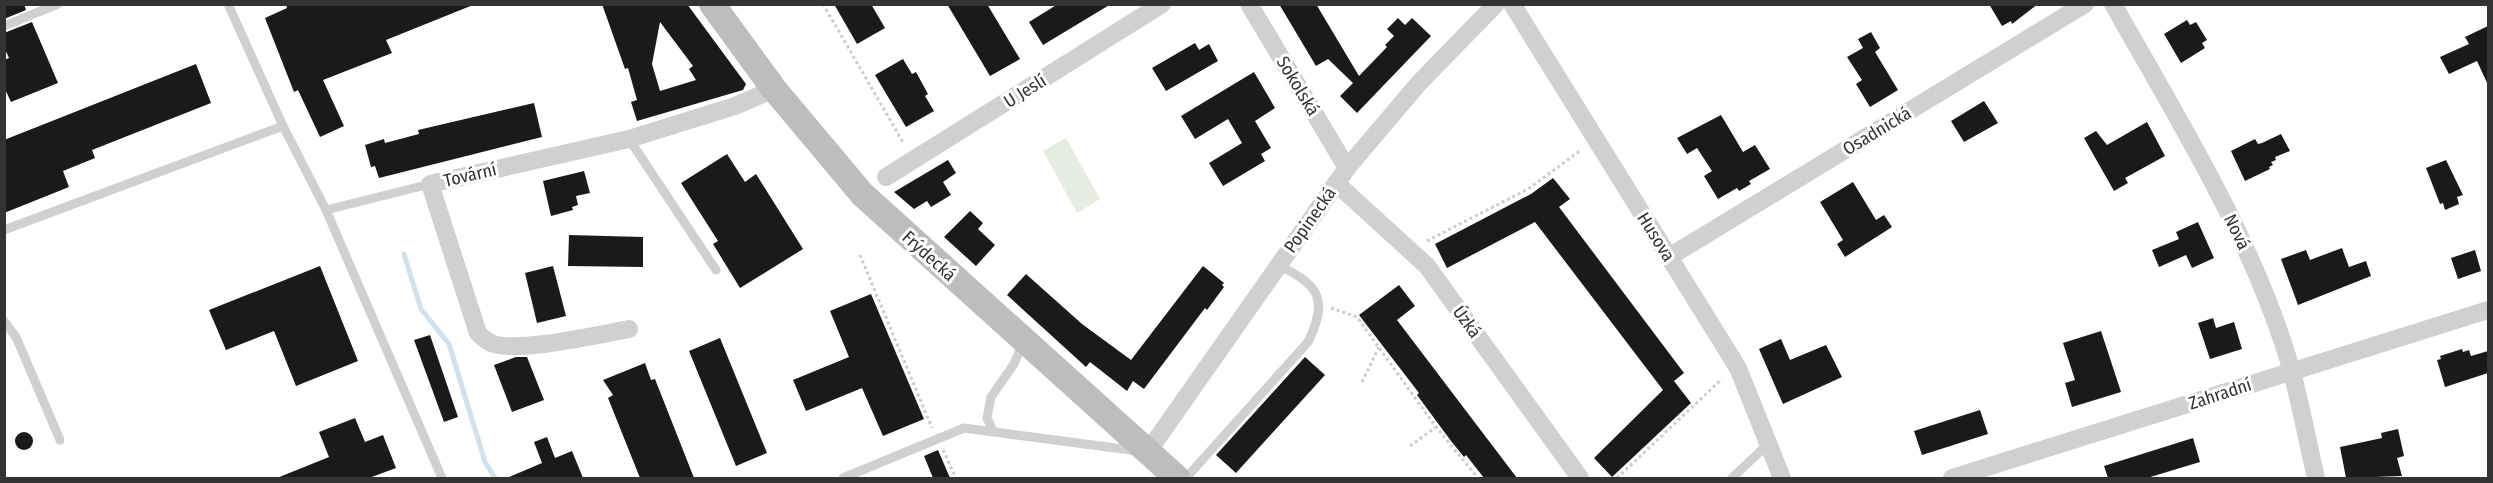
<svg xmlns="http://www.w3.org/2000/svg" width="2493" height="483" viewBox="0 0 2493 483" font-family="'Fira Sans Condensed',sans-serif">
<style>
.green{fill:#e6ecdf}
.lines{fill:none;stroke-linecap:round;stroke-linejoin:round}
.stream{stroke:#cfe2ee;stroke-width:5}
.building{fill:#1a1a1a;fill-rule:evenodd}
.path{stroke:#cdcdcd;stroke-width:3;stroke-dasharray:3 3;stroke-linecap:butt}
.lane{stroke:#d0d0d0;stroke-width:9}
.street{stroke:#d0d0d0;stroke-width:18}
.secondary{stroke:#bdbdbd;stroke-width:26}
.labels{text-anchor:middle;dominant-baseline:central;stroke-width:6;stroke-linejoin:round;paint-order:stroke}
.street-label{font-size:18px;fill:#333;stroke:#fff}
</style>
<rect width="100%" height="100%" fill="#fff"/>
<!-- green -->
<path class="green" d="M1066 138 1100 199 1077 213 1043 151Z"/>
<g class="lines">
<!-- stream -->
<path class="stream" d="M404 254 421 309 449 344 485 462 495 478"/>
</g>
<!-- building -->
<g class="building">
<path d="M4 4H24L26 10 4 19Z"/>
<path d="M286 4H473V5L386 40 392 53 323 80 344 126 320 137 298 90 294 92 265 18 287 8Z"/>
<path d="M602 4H687L746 84 743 90 637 121 631 102 637 100 628 68 625 69ZM660 22 693 66 689 69 696 80 660 91 652 64Z"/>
<path d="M834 4H871L885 28 857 44Z"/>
<path d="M947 4H987L1020 59 990 76Z"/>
<path d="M1058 4H1111L1043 45 1029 22Z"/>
<path d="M1279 4H1316L1359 76 1387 47 1385 45 1394 36 1387 29 1398 18 1405 25 1412 18 1431 36 1357 113 1340 96 1353 83 1328 59 1316 66Z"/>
<path d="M1989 4H2038L2012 24 2011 21 2002 26Z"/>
<path d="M2187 20 2190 25 2196 22 2207 40 2202 43 2205 48 2181 63 2164 34Z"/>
<path d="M32 22 58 83 11 102 4 87V60L9 58 4 47V33Z"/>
<path d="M2488 26V85L2477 61 2449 74 2440 57 2469 44 2465 37Z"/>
<path d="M1871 32 1880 48 1875 52 1898 90 1870 107 1856 84 1862 80 1847 57 1863 48 1858 39Z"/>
<path d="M1195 43 1199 50 1209 44 1218 61 1166 91 1152 68Z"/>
<path d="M903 59 912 74 916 72 928 94 925 96 934 111 906 127 875 75Z"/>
<path d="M196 64 211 103 92 150 95 158 63 171 69 187 4 213V140Z"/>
<path d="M1254 72 1275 108 1255 121 1271 148 1261 154 1265 161 1223 186 1209 163 1242 143 1228 119 1195 139 1181 116Z"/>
<path d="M1984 101 1998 123 1964 142 1951 121Z"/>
<path d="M534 103 542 137 379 178 375 166 371 167 365 145 384 139 385 143 419 134 418 130Z"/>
<path d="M1721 115 1743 152 1755 145 1770 169 1749 181 1751 184 1739 191 1737 188 1718 199 1704 176 1712 171 1697 148 1687 154 1677 138Z"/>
<path d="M2147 122 2165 156 2125 178 2128 183 2114 191 2084 138 2096 131 2107 145Z"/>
<path d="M2281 134 2290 151 2275 157 2276 160 2271 162 2273 165 2269 167 2270 169 2245 181 2231 151 2255 139 2258 144 2262 143Z"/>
<path d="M727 154 745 182 756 174 803 249 740 288 713 244 718 241 681 183Z"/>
<path d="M948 160 956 173 943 182 951 195 931 207 927 201 914 209 894 192Z"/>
<path d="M2446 160 2463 195 2457 197 2459 204 2445 210 2443 203 2440 204 2426 168Z"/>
<path d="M584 171 590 193 576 196 578 205 572 207 573 210 551 216 543 181Z"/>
<path d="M1553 178 1570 199 1559 207 1684 373 1674 381 1691 403 1612 477 1594 458 1663 390 1535 222 1447 268 1435 244 1531 194Z"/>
<path d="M1853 182 1876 220 1884 215 1892 227 1845 257 1837 244 1843 240 1820 202Z"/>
<path d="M970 211 983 223 978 229 995 245 976 266 944 237Z"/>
<path d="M2198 222 2214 258 2192 268 2186 255 2159 267 2152 250 2179 239 2176 232Z"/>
<path d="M569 235 643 237V267L568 266Z"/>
<path d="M2342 248 2349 267 2366 261 2371 276 2298 305 2281 259 2306 250 2310 260Z"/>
<path d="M2475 250 2481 271 2458 279 2451 258Z"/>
<path d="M320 266 358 361 296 386 274 331 226 350 209 310Z"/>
<path d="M553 266 566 316 537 323 525 273Z"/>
<path d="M1203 266 1224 283 1222 285 1224 287 1207 310 1205 308 1144 389 1133 381 1127 391 1090 362 1086 367 1007 295 1026 274 1082 324 1131 360Z"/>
<path d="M1399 285 1415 306 1397 320 1517 478H1484L1466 455 1464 457 1451 441 1417 395 1419 393 1359 315Z"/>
<path d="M871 294 924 419 883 436 862 388 806 411 793 380 849 357 830 311Z"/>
<path d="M2213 318 2216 328 2234 322 2242 349 2210 359 2198 323Z"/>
<path d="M2101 331 2121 392 2072 407 2065 383 2075 380 2063 343Z"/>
<path d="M430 335 458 417 444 422 414 340Z"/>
<path d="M720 338 767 453 736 466 689 351Z"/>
<path d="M1781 339 1790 360 1826 345 1842 377 1783 404 1759 349Z"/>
<path d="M2462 349 2463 352 2469 350 2471 356 2488 351V373L2445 387 2437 360 2441 359 2440 356Z"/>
<path d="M516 357H527L544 400 512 412 494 365Z"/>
<path d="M1305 357 1325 375 1236 473 1216 455Z"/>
<path d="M645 363 651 380 655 379 694 478H640L608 398 613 395 603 380Z"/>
<path d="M1980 410 1988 434 1922 455 1914 431Z"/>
<path d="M355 418 365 442 383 435 396 468 369 478H277L329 457 319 432Z"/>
<path d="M2398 429 2404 456 2397 458 2402 476 2346 478 2340 447 2382 438 2381 433Z"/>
<circle cx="24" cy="441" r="9"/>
<path d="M547 437 555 458 572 451 583 478H507L542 463 534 442Z"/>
<path d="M2193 438 2200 462 2147 478H2108L2104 466Z"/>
<path d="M938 450 950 478H933L924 456Z"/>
</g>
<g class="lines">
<!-- path -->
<g class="path">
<path d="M823 4 904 144"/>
<path d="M1427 241 1528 189 1581 150"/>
<path d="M860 255 932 428"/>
<path d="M1331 308 1357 317 1436 427 1478 478"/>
<path d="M1362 382 1379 347"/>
<path d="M1410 446 1436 427"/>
<path d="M943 450 956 478"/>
<path d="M1617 478 1722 379"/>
</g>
<!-- lane -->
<g class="lane">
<path d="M228 4 283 126 326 210 442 478"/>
<path d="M4 26 58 4"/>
<path d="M629 139 716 270"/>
<path d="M326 210 430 184"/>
<path d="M4 230 283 126"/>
<path d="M4 321 16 337 60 440"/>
<path d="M993 431 987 418 991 397 1014 364 1023 342"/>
<path d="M843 478 964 428 1138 451"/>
<path d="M1186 478 1308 342C1329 299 1319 285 1278 265"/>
<path d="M1732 478 1768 444"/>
</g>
<!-- street -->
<g class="street">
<path d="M1249 4 1347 168"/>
<path d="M1512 4 1738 368 1782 478"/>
<path d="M2113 4C2179 121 2255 242 2292 372 2301 407 2308 443 2316 478"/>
<path d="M886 177 1162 4"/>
<path d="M1336 183 1427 266 1580 478"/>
<path d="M1669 257 2085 4"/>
<path d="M629 329C601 334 511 355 489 342 485 340 481 336 478 333L430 184 629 139 735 106 774 89"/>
<path d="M1147 453 1347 168 1419 83 1496 4"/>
<path d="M1952 478 2488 310"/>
</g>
<!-- secondary -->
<path class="secondary" d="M712 4 774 89 862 194 1177 478"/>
</g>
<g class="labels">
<!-- street labels -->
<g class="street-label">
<text transform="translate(1298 86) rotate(59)">Sokolská</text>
<text transform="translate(1025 91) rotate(-32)">U Jeslí</text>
<text transform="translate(1877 131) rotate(-31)">Osadnická</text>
<text transform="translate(470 175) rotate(-13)">Tovární</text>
<text transform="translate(1310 220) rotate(-55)">Popinecká</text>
<text transform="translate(2237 232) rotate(64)">Nová</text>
<text transform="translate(1656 237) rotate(58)">Husova</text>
<text transform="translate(929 256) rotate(42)">Frýdecká</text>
<text transform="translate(1467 322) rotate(54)">Úzká</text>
<text transform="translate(2220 394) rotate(-18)">Zahradní</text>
</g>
</g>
<!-- border -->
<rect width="2493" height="483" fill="none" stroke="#333333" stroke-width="12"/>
</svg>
